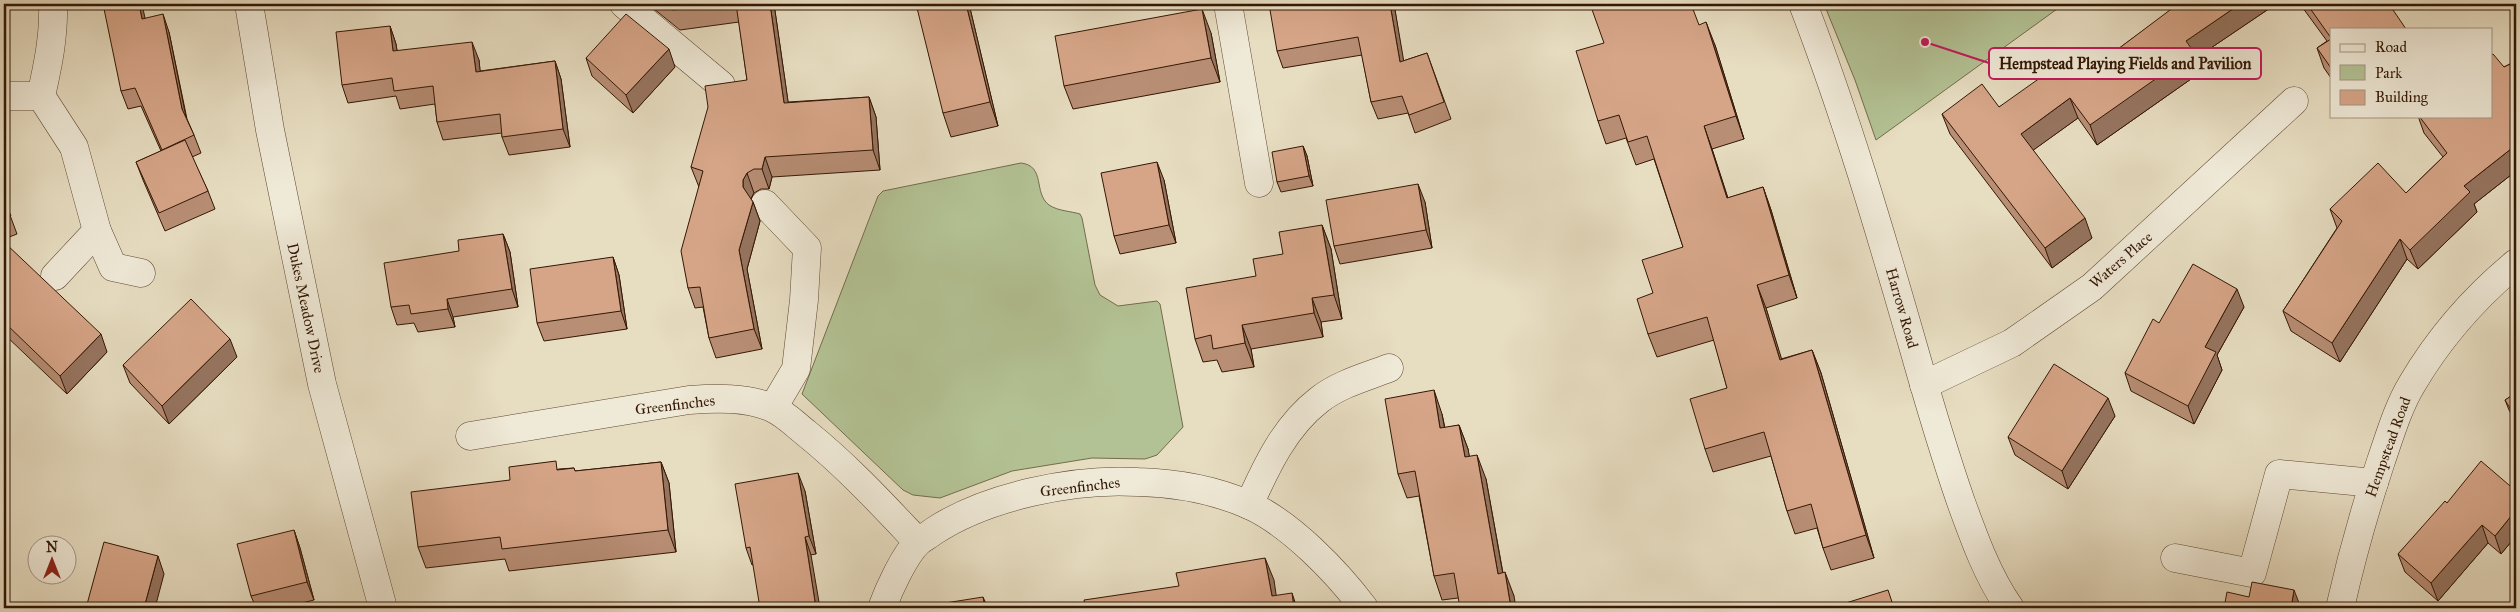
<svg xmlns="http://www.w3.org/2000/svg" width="2520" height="612" viewBox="0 0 2520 612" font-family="'IM FELL Great Primer',serif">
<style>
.green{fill:#b3c294;stroke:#736c4c}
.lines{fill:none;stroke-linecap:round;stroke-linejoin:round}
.minor-casing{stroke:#604833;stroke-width:29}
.minor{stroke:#efe9d7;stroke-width:28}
.wall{fill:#b88e75;stroke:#331704}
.shaded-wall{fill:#96745f;stroke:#331704}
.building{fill:#d6a588;stroke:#331704}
.labels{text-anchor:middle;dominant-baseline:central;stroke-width:4;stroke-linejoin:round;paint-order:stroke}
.street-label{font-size:15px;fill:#331704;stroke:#efe9d7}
.leader{fill:none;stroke:#c2185b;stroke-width:2}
.callout-dot{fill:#c2185b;stroke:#efe9d7;stroke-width:2}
.callout{fill:#efe9d7;stroke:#c2185b;stroke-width:2}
.callout-label{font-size:16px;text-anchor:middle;font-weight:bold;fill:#331704}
</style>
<rect width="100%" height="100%" fill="#e7ddc1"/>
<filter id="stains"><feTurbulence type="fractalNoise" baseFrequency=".004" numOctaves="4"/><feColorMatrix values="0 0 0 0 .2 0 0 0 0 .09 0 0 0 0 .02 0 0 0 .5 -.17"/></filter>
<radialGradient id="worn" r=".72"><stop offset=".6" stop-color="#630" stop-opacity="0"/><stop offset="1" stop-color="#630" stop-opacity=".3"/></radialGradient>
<!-- green -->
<g class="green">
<path d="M1824 4H2064L1876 140 1855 80Z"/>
<path d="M1021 163C1046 166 1033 193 1049 205 1058 211 1070 211 1080 214L1082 218 1095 285 1100 295 1118 306 1157 301 1160 304 1183 427 1157 455 1145 459 1092 458 1012 471 940 498 913 495 903 490 802 394 878 196 883 191Z"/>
</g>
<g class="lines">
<!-- minor casing -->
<g class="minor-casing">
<g id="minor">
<path d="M53 4C54 36 48 65 41 96L74 147 97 231 55 276"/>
<path d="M249 4 270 130 322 384 383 608"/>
<path d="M624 4 721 85"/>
<path d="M1228 4 1259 183"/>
<path d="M1803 4C1846 116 1880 231 1913 346 1928 399 1943 450 1961 502 1974 538 1988 577 2010 608"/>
<path d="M4 96H41"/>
<path d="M765 204 807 248 804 300 796 369 773 408"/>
<path d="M97 231 113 267 141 273"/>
<path d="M1924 385 2012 343 2092 287 2294 101"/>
<path d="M470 436 689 400C716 398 747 397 772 408 784 413 796 425 806 433 847 466 882 504 918 542"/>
<path d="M1249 505C1266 467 1285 426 1319 400 1339 384 1366 377 1389 368"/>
<path d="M2175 558 2252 573 2279 474 2374 483"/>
<path d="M882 608C889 589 904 556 918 542 923 538 929 535 934 531 987 496 1075 478 1138 482 1175 483 1215 490 1249 505 1291 524 1337 572 1364 608"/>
<path d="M2340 608C2351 559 2365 509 2381 461 2390 435 2398 407 2412 384 2439 338 2475 297 2516 263"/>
</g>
</g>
<!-- minor -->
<use href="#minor" class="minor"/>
</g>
<!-- wall -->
<g class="wall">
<path d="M652 4H774L788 102 869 97 876 117 880 170 772 177 769 189H761L754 193 751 199 753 202 760 221 747 269 762 349 716 358 709 338 703 307 695 308 688 288 699 187 691 167 747 80 739 22 680 30 654 9Z"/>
<path d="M969 4 998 126 951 137 943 113Z"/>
<path d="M1394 4 1403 61 1427 53 1451 119 1415 133 1408 113 1378 119 1371 102 1362 55 1283 68 1277 51Z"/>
<path d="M2169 4H2276L2196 58 2201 72 2097 145 2078 118 2033 150 2092 238 2052 268 1950 134 1942 114 1999 107 2088 64 2110 55 2171 10Z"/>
<path d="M2300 4H2389L2331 29V78L2324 68 2317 48 2327 41Z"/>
<path d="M145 18 169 32 187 119 194 135 201 153 192 157 208 191 215 209 165 231 143 180 136 162 161 151 141 106 128 109 121 91Z"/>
<path d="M1699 25 1715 45 1744 139 1712 149 1728 198 1763 187 1771 210 1797 298 1766 308 1781 359 1812 350 1821 373 1874 558 1831 570 1823 548 1817 528 1795 534 1787 511 1771 456 1713 472 1705 449 1727 388 1714 340 1657 357 1648 334 1653 293 1683 247 1654 159 1636 165 1626 138 1606 144 1598 121 1604 43Z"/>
<path d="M390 26 396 44 397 51 479 60 480 71 555 61 561 79 570 147 509 155 502 137V133L443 140 437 122 435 104 400 109 396 96 348 103 342 85Z"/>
<path d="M1211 33 1220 82 1073 109 1064 86Z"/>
<path d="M586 58 675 67 633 113 592 76Z"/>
<path d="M2516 61V171L2474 204 2477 212 2418 269 2407 259 2340 362 2291 331 2283 311 2337 228 2330 209 2406 193 2443 157 2424 133 2418 116H2491L2504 67Z"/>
<path d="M1303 146 1307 156 1313 186 1281 192 1277 182Z"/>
<path d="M1164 180 1176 243 1120 254 1114 236Z"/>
<path d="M4 199 17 234 4 239Z"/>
<path d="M1425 202 1432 248 1340 264 1334 246Z"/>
<path d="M1322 225 1331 249 1342 319 1321 322 1323 337 1251 349 1254 367 1222 372 1217 360 1203 362 1195 339 1256 276Z"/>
<path d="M503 234 510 252 518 307 453 317 455 327 418 332 414 323 397 325 391 307 459 251Z"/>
<path d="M4 242 107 352 67 394 4 334Z"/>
<path d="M613 257 619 275 627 329 544 341 537 323Z"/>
<path d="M2244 307 2217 355 2222 370 2194 424 2131 391 2125 373 2159 323Z"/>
<path d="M237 357 169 424 130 383 123 365Z"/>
<path d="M2516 393V422L2509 410 2505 400Z"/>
<path d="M1442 414 1445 428 1459 425 1468 449 1469 456 1486 479 1503 573 1514 596 1458 598 1442 600 1434 576 1419 496 1407 498 1398 474Z"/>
<path d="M2115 416 2068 489 2015 455 2008 437Z"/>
<path d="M661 462 669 483 676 552 509 571 505 559 426 568 418 547 510 480 559 469 574 468 575 471Z"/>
<path d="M805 491 816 554 752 565 746 548Z"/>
<path d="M2516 491V536L2501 554 2488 543 2438 601 2405 572 2398 554 2447 503Z"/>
<path d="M294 530 300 548 314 600 282 608H256L251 596Z"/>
</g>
<!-- shaded-wall -->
<g class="shaded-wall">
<path d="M139 4H142L149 37 142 19Z"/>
<path d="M770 4H774L791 122 784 103Z"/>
<path d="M966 4H969L998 126 990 102Z"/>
<path d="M1390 4H1394L1407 80 1400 62Z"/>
<path d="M2240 4H2276L2196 58 2201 72 2097 145 2090 125 2186 41Z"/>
<path d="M1202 9 1211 33 1220 82 1211 58Z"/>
<path d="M163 14 169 32 188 127 182 109Z"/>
<path d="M1706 22 1715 45 1744 139 1736 116Z"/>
<path d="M390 26 396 44 400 69 393 51Z"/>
<path d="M472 42 479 60 482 90 476 72Z"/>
<path d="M669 49 675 67 633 113 626 95Z"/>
<path d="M555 61 561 79 570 147 563 129Z"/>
<path d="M869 97 876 117 880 170 873 150Z"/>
<path d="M2070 98 2078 118 2028 154 2021 134Z"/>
<path d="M1704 126 1712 149 1735 221 1727 198Z"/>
<path d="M2516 145V171L2474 204 2477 212 2418 269 2410 250 2464 186Z"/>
<path d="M1303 146 1307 156 1313 186 1309 176Z"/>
<path d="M765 157 772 177 769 189 762 169Z"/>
<path d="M1157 162 1164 180 1176 243 1169 225Z"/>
<path d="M747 173 754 193 750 200 743 187V180Z"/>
<path d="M1418 184 1425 202 1432 248 1426 230Z"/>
<path d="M1763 187 1771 210 1797 298 1789 275Z"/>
<path d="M753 202 760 221 747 269 762 349 754 329 739 250Z"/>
<path d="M2085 218 2092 238 2052 268 2045 248Z"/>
<path d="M1322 225 1331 249 1342 319 1334 295Z"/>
<path d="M503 234 510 252 518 307 512 289Z"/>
<path d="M2400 239 2407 259 2340 362 2332 343Z"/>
<path d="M613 257 619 275 627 329 621 311Z"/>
<path d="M1757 285 1766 308 1789 383 1780 360Z"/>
<path d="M2237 289 2244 307 2217 355 2222 370 2194 424 2188 406 2205 347Z"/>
<path d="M1312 298 1321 322 1323 337 1314 313Z"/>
<path d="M447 299 453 317 455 327 448 309Z"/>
<path d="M1242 325 1251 349 1254 367 1245 343Z"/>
<path d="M101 334 107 352 67 394 60 376Z"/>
<path d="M230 339 237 357 169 424 162 406Z"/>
<path d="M1812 350 1821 373 1874 558 1866 535Z"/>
<path d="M1434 390 1442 414 1449 452 1440 428Z"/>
<path d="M2108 398 2115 416 2068 489 2062 471Z"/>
<path d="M1459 425 1468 449 1474 481 1465 457Z"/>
<path d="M1477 455 1486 479 1507 597 1498 574Z"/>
<path d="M661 462 669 483 676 552 668 530Z"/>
<path d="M798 473 805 491 816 554 809 536Z"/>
<path d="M2516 510V536L2501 554 2495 536Z"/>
<path d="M2482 525 2488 543 2438 601 2431 583Z"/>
<path d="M294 530 300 548 314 600 307 582Z"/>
<path d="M805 537 811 555 820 608H816Z"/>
<path d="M158 556 164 574 155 608H144Z"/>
<path d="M1265 558 1274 580 1278 608 1272 596Z"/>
<path d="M1505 572 1514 596 1516 608H1511Z"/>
<path d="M2294 590 2301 608H2291Z"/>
<path d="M1292 593 1297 608H1294Z"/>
<path d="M983 597 988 608H985Z"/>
</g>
<!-- building -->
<g class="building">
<path d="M103 4H139L142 19 163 14 182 109 194 135 162 150 135 88 121 91Z"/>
<path d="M665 4H718L673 10Z"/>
<path d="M736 4H770L784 103 869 97 873 150 765 157 762 169H754L747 173 743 180V187L753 202 739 250 754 329 709 338 700 287 688 288 681 251 703 171 691 167 708 107 705 86 747 80Z"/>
<path d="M916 4H966L990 102 943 113Z"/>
<path d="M1269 4H1390L1400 62 1427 53 1444 102 1409 115 1402 96 1371 102 1358 37 1277 51Z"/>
<path d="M1590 4H1691L1699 25 1706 22 1736 116 1704 126 1727 198 1763 187 1789 275 1757 285 1780 360 1812 350 1866 535 1823 548 1811 504 1787 511 1764 432 1705 449 1690 399 1727 388 1707 317 1648 334 1637 299 1653 293 1642 260 1683 247 1647 136 1628 142 1619 115 1598 121 1576 51 1604 43Z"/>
<path d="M2172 4H2240L2186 41 2194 52 2090 125 2070 98 2021 134 2085 218 2045 248 1942 114 1982 84 1999 107 2078 51 2088 64 2106 50 2110 55 2174 7Z"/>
<path d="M2307 4H2389L2406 29H2331V38Z"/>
<path d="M1202 9 1211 58 1064 86 1055 36Z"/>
<path d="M626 14 669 49 626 95 586 58Z"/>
<path d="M390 26 393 51 472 42 476 72 555 61 563 129 502 137 500 114 437 122 433 86 394 91 392 78 342 85 336 32Z"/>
<path d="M2331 39V68L2317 48Z"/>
<path d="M2493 54 2504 67 2516 61V145L2464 186 2470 192 2410 250 2400 239 2332 343 2283 311 2342 221 2330 209 2378 163 2406 193 2447 153 2419 116H2491V55Z"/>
<path d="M185 140 208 191 159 213 136 162Z"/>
<path d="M1303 146 1309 176 1277 182 1272 152Z"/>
<path d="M1157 162 1169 225 1114 236 1101 173Z"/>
<path d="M1418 184 1426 230 1334 246 1326 200Z"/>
<path d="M4 199 11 216 4 218Z"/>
<path d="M1322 225 1334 295 1312 298 1314 313 1242 325 1245 343 1213 349 1211 335 1195 339 1186 288 1256 276 1253 259 1283 254 1279 232Z"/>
<path d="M503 234 512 289 447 299 448 309 411 314 409 305 391 307 384 263 459 251 458 240Z"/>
<path d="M4 242 101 334 60 376 4 322Z"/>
<path d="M613 257 621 311 537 323 530 269Z"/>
<path d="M2193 264 2237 289 2205 347 2216 352 2188 406 2125 373 2153 319 2159 323Z"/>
<path d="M191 299 230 339 162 406 123 365Z"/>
<path d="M2054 364 2108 398 2062 471 2008 437Z"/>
<path d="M1434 390 1440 428 1459 425 1465 457 1477 455 1498 574 1505 572 1511 608H1460L1454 573 1434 576 1415 471 1398 474 1385 399Z"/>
<path d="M2516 393V418L2505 400Z"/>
<path d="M556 461 557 470 574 468 575 471 661 462 668 530 502 549 500 537 418 547 411 492 510 480 509 467Z"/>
<path d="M2481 461 2516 491V510L2495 536 2482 525 2431 583 2398 554 2445 501 2447 503Z"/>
<path d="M798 473 809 536 805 537 816 608H760L750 547 746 548 735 484Z"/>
<path d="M294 530 307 582 251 596 237 544Z"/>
<path d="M104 542 158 556 144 608H86Z"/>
<path d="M1265 558 1272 596 1292 593 1294 608H1060L1085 605 1084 600 1179 586 1176 573Z"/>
<path d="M2252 582 2294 590 2291 608H2224L2227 592 2249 597Z"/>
<path d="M1888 590 1894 608H1836V606Z"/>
<path d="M983 597 985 608H940L939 604Z"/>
</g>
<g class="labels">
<!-- street labels -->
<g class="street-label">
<text transform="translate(2121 260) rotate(-41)">Waters Place</text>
<text transform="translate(306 308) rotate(78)">Dukes Meadow Drive</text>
<text transform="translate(1902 308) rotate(74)">Harrow Road</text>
<text transform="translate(675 405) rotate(-7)">Greenfinches</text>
<text transform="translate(2388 447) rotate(-70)">Hempstead Road</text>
<text transform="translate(1080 487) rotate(-7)">Greenfinches</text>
</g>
</g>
<!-- callouts -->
<path class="leader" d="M1925 42L1989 63"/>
<circle class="callout-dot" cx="1925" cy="42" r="5"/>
<rect class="callout" x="1989" y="48" width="272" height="31" rx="5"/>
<g class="callout-label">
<text x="2125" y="69">Hempstead Playing Fields and Pavilion</text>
</g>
<!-- margin -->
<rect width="2520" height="612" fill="none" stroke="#e7ddc1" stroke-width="20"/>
<rect x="5" y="5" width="2510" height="602" fill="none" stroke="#331704" stroke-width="2.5"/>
<rect x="10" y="10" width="2500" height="592" fill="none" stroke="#331704"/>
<!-- legend -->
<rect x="2330" y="28" width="162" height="90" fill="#efe9d7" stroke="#a49583"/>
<rect x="2340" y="44" width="25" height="8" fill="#efe9d7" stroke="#a49583"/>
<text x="2375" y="52" font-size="15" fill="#331704">Road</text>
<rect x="2340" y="65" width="25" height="15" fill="#b3c294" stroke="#a49583"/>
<text x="2375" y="78" font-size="15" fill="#331704">Park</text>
<rect x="2340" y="90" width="25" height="15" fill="#d6a588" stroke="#a49583"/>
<text x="2375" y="102" font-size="15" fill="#331704">Building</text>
<!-- north arrow -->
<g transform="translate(52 560)"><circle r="24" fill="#efe9d7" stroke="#a49583"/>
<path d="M0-4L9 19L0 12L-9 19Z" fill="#8f2418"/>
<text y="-8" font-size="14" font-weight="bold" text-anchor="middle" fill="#331704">N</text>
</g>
<rect width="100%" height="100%" filter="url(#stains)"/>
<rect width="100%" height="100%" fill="url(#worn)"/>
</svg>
